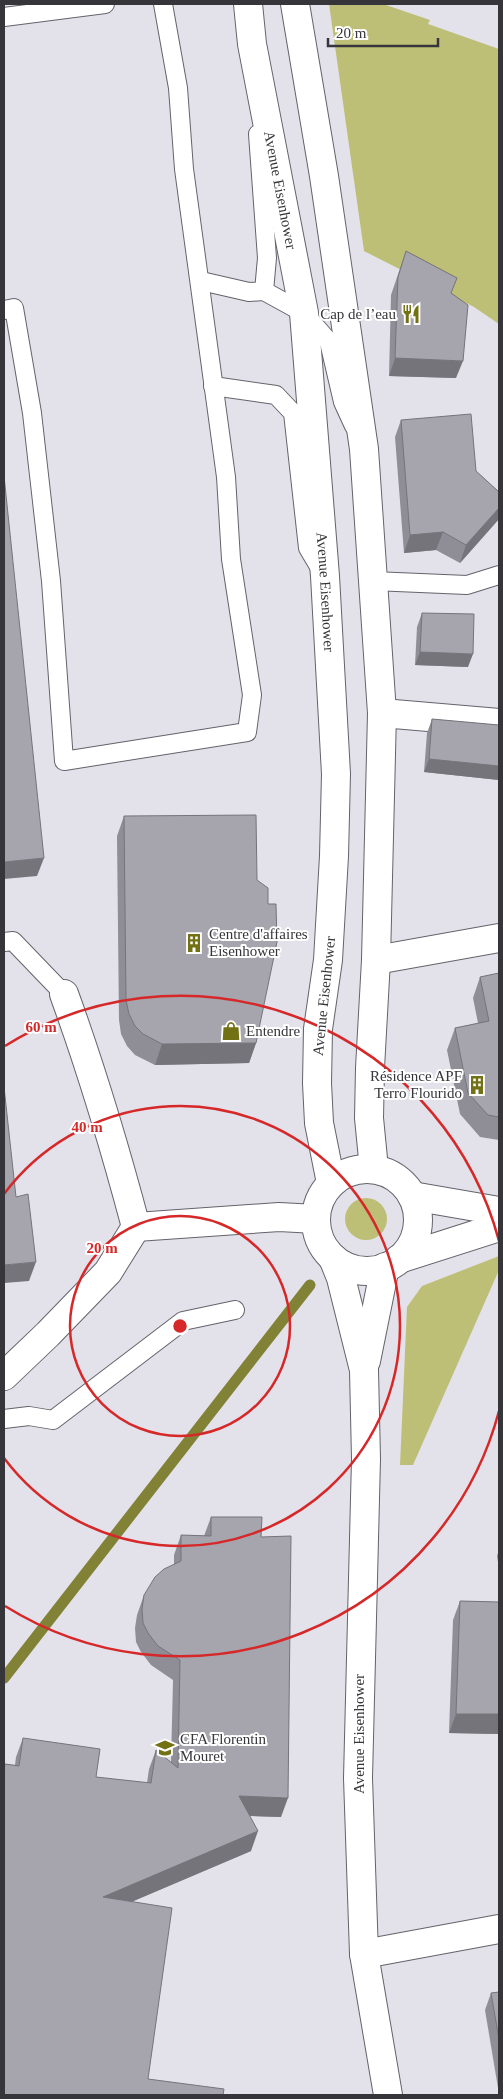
<svg xmlns="http://www.w3.org/2000/svg" width="503" height="2099" viewBox="0 0 503 2099" font-family="'Times New Roman',serif">
<style>
.green{fill:#bebf76}
.lines{fill:none;stroke-linecap:round;stroke-linejoin:round}
.stream{stroke:#828236;stroke-width:11}
.lane-casing{stroke:#64636b;stroke-width:20}
.street-casing{stroke:#64636b;stroke-width:30}
.secondary-casing{stroke:#64636b;stroke-width:30}
.lane{stroke:#fff;stroke-width:18}
.street{stroke:#fff;stroke-width:28}
.secondary{stroke:#fff;stroke-width:28}
.wall{fill:#8f8e96}
.shaded-wall{fill:#74747a}
.building{fill:#a6a5ae;stroke:#74747a}
.ring{fill:none;stroke:#d62828;stroke-width:2.5}
.labels{text-anchor:middle;dominant-baseline:central;stroke-width:4;stroke-linejoin:round;paint-order:stroke}
.street-label{font-size:15px;fill:#36363a;stroke:#fff}
.poi-label{font-size:15px;fill:#36363a;stroke:#fff;text-anchor:start}
.centre{fill:#d62828;stroke:#fff;stroke-width:2.5}
.ring-label{font-size:15px;text-anchor:middle;font-weight:bold;fill:#d62828;stroke:#fff;stroke-width:4;stroke-linejoin:round;paint-order:stroke}
</style>
<rect width="100%" height="100%" fill="#e3e2eb"/>
<!-- green -->
<g class="green">
<path d="M329 4H383L430 20 428 24 499 49V324L474 307 364 251Z"/>
<circle cx="366" cy="1219" r="21"/>
<path d="M499 1256V1270L413 1465H400L407 1307 422 1286Z"/>
</g>
<g class="lines">
<!-- stream -->
<path class="stream" d="M4 1678 310 1285"/>
<!-- lane casing -->
<g class="lane-casing">
<g id="lane">
<path d="M4 17 105 4"/>
<path d="M201 281 249 292 264 291 267 258 258 134"/>
<path d="M264 291 304 313 329 342 343 402 354 426"/>
<path d="M4 310 14 308 32 413 51 581 64 761 247 732 252 695 231 559 226 477 184 169 178 88 163 4"/>
<path d="M213 386 276 395 293 413 308 548 321 570"/>
<path d="M373 581 467 585 499 575"/>
<path d="M4 942 13 941 64 994"/>
<path d="M4 1419 29 1416 53 1420 183 1321 235 1310"/>
</g>
</g>
<!-- street casing -->
<g class="street-casing">
<g id="street">
<path d="M382 713 499 723"/>
<path d="M376 960 499 938"/>
<path d="M64 994C92 1071 115 1148 136 1227L279 1217 316 1219"/>
<path d="M4 1376 48 1334 108 1272 136 1227"/>
<path d="M364 1954 499 1929"/>
</g>
</g>
<!-- secondary casing -->
<g class="secondary-casing">
<g id="secondary">
<path id="s1" d="M248 4 252 44 304 313 325 576 336 774 334 856 328 960 318 1029 317 1083 319 1123 331 1183"/>
<path d="M295 4 324 176 364 449 382 713 376 960 370 1068 369 1118 374 1169"/>
<circle cx="367" cy="1220" r="51"/>
<path d="M412 1196 499 1211"/>
<path d="M333 1258 341 1278 364 1370 366 1459 358 1778 364 1954 388 2095"/>
<path d="M399 1259 499 1227"/>
<path d="M366 1361 385 1267"/>
</g>
</g>
<!-- lane -->
<use href="#lane" class="lane"/>
<!-- street -->
<use href="#street" class="street"/>
<!-- secondary -->
<use href="#secondary" class="secondary"/>
</g>
<!-- wall -->
<g class="wall">
<path d="M406 251 451 293 456 378 389 376 391 295Z"/>
<path d="M401 420 476 471 499 492V519L460 563 436 550 404 553 395 437Z"/>
<path d="M422 613 468 667 415 665 417 627Z"/>
<path d="M432 719 499 725V780L424 772 427 733Z"/>
<path d="M124 816 256 1043 249 1063 155 1065 135 1055 127 1046 121 1034 119 1020 117 836Z"/>
<path d="M499 973V1140L480 1137 460 1114 447 1050 455 1028 478 1023 473 998 480 977Z"/>
<path d="M211 1517 261 1537 281 1817 250 1816 251 1851 131 1902 148 2079 4 2095V1767L5 1764 15 1765 16 1757 23 1738 96 1777 147 1783 149 1769 156 1750 171 1762 173 1680 151 1665 141 1652 136 1642 135 1628 137 1615 144 1595 174 1564V1555L181 1535 204 1536Z"/>
<path d="M499 1550V1568L497 1556Z"/>
<path d="M460 1601 499 1602V1734L449 1733 453 1620Z"/>
<path d="M499 1992V2094L485 2010 491 1993Z"/>
</g>
<!-- shaded-wall -->
<g class="shaded-wall">
<path d="M395 358 463 361 456 378 389 376Z"/>
<path d="M499 508V519L460 563 466 545Z"/>
<path d="M443 532 436 550 404 553 410 535Z"/>
<path d="M420 652 473 654 468 667 415 665Z"/>
<path d="M429 759 499 766V780L424 772Z"/>
<path d="M44 858 37 876 4 879V862Z"/>
<path d="M256 1043 249 1063 155 1065 162 1044Z"/>
<path d="M36 1262 29 1281 4 1283V1265Z"/>
<path d="M456 1714H499V1734L449 1733Z"/>
<path d="M239 1796 288 1798 281 1817 232 1815Z"/>
<path d="M258 1831 251 1851 96 1917 103 1897Z"/>
</g>
<!-- building -->
<g class="building">
<path d="M406 251 457 278 451 293 468 305 463 361 395 358 398 277Z"/>
<path d="M471 414 476 471 499 492V508L466 545 443 532 410 535 401 420Z"/>
<path d="M4 476 44 858 4 862Z"/>
<path d="M422 613 474 614 473 654 420 652Z"/>
<path d="M432 719 499 725V766L429 759Z"/>
<path d="M256 815 257 880 268 888V904H276L277 942 256 1043 162 1044 143 1034 135 1026 129 1014 126 1000 124 816Z"/>
<path d="M499 973V1117L488 1115 468 1093 455 1028 489 1021 480 977Z"/>
<path d="M4 1087 16 1197 28 1194 36 1262 4 1265Z"/>
<path d="M211 1517H262L261 1537 291 1536 288 1798 239 1796 258 1831 103 1897 172 1908 148 2079 224 2089 223 2095H4V1770L5 1764 19 1766 23 1738 100 1749 96 1777 151 1783 156 1750 178 1768 180 1660 158 1646 148 1633 143 1623 142 1609 144 1595 155 1577 164 1569 181 1561V1535L211 1536Z"/>
<path d="M460 1601 499 1602V1714H456Z"/>
<path d="M499 1992V2039L491 1993Z"/>
</g>
<!-- distance rings -->
<g class="ring">
<circle cx="180" cy="1326" r="110"/>
<path d="M4 1194A220 220 0 1 1 4 1458"/>
<path d="M499 1411A330 330 0 0 1 5 1606M5 1046A330 330 0 0 1 499 1241"/>
</g>
<!-- icons -->
<defs>
<g id="restaurant-bare" transform="scale(1.5)"><path d="M-5-6h1v4h1v-4h1v4h1v-4h1v5L-1.5 .5V6h-2V.5L-5-1ZM5-6V6H3V1.5H1.5Q1.5-4 5-6Z" fill="#727215" stroke="#fff" stroke-width="2.5" paint-order="stroke"/></g>
<g id="building-bare" transform="scale(1.5)"><path d="M-4-6H4V6H1V3H-1V6H-4ZM-2.5-4.3h1.7v1.8h-1.7ZM.8-4.3h1.7v1.8H.8ZM-2.5-1h1.7V.8h-1.7ZM.8-1h1.7V.8H.8Z" fill="#727215" stroke="#fff" stroke-width="2.5" paint-order="stroke"/></g>
<g id="shop-bare" transform="scale(1.5)"><path d="M-5-2.5h2.3a2.7 3.5 0 0 1 5.4 0H5L5.5 6h-11ZM-1.5-2.5h3a1.5 2.3 0 0 0-3 0Z" fill="#727215" stroke="#fff" stroke-width="2.5" paint-order="stroke"/></g>
<g id="school-bare" transform="scale(1.5)"><path d="M0-5L7-2L0 1L-7-2ZM-4 1L0 2.5L4 1V4Q0 6-4 4Z" fill="#727215" stroke="#fff" stroke-width="2.5" paint-order="stroke"/></g>
</defs>
<g fill-rule="evenodd">
<use href="#restaurant-bare" x="411" y="314"/>
<use href="#building-bare" x="194" y="943"/>
<use href="#shop-bare" x="231" y="1031"/>
<use href="#building-bare" x="477" y="1085"/>
<use href="#school-bare" x="165" y="1748"/>
</g>
<g class="labels">
<!-- street labels -->
<g class="street-label">
<text stroke="none"><textPath href="#s1" startOffset="189">Avenue Eisenhower</textPath></text>
<text stroke="none"><textPath href="#s1" startOffset="594">Avenue Eisenhower</textPath></text>
<text transform="translate(324 996) rotate(-84)">Avenue Eisenhower</text>
<text transform="translate(359 1734) rotate(-90)">Avenue Eisenhower</text>
</g>
<!-- poi labels -->
<g class="poi-label">
<text x="396" y="314" text-anchor="end">Cap de l’eau</text>
<text x="209" y="934">Centre d'affaires<tspan x="209" dy="17">Eisenhower</tspan></text>
<text x="246" y="1031">Entendre</text>
<text x="462" y="1076" text-anchor="end">Résidence APF<tspan x="462" dy="17">Terro Flourido</tspan></text>
<text x="180" y="1739">CFA Florentin<tspan x="180" dy="17">Mouret</tspan></text>
</g>
</g>
<circle cx="180" cy="1326" r="8" class="centre"/>
<g class="ring-label">
<text x="41" y="1032">60 m</text>
<text x="87" y="1132">40 m</text>
<text x="102" y="1253">20 m</text>
</g>
<!-- border -->
<rect width="503" height="2099" fill="none" stroke="#36363a" stroke-width="10"/>
<!-- scale -->
<path d="M328 38v8h110v-8" fill="none" stroke="#36363a" stroke-width="2.5"/>
<text x="336" y="38" font-size="15" fill="#36363a" stroke="#ffffff" stroke-width="4" paint-order="stroke">20 m</text>
</svg>
